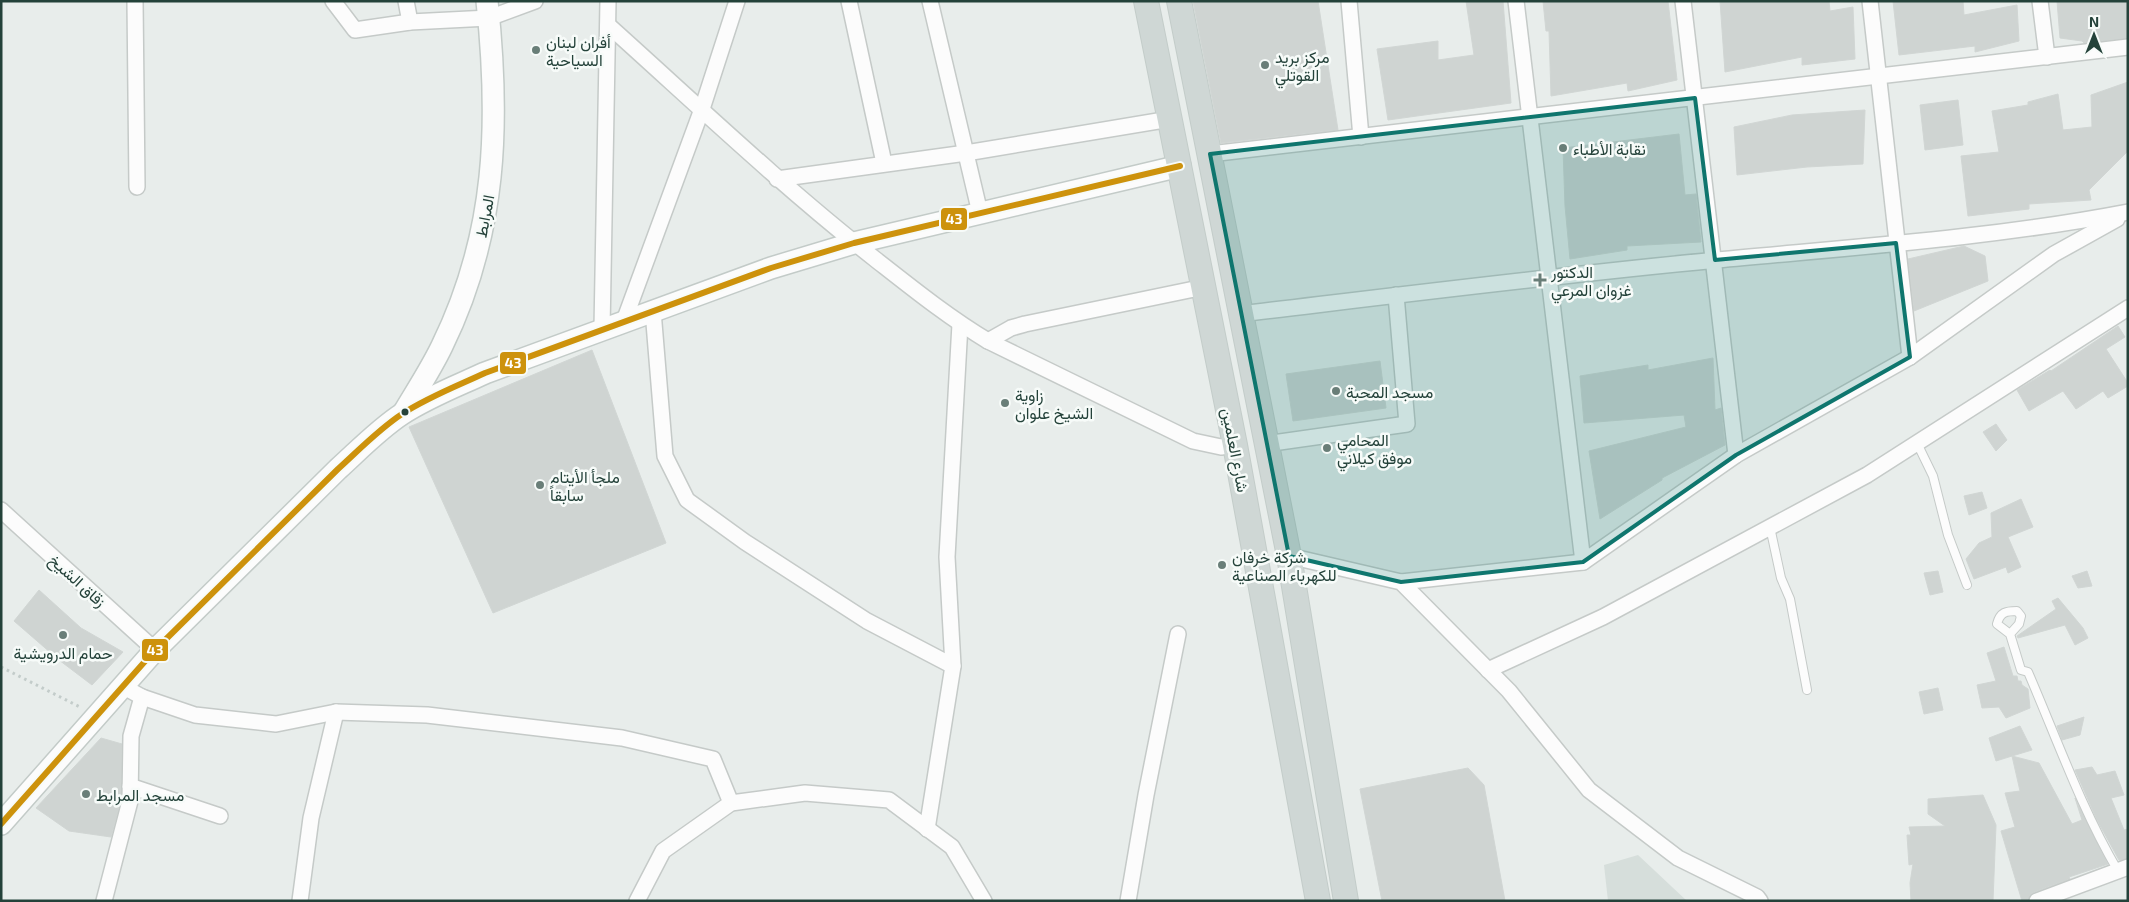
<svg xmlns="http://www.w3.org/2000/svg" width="2129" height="902" viewBox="0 0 2129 902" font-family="'Exo 2',Vazirmatn,sans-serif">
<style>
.built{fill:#d6dedb}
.building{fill:#cfd4d2;stroke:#d1d6d4}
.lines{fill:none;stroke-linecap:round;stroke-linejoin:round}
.lane-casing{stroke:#c5cac8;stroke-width:10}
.street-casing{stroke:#c5cac8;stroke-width:18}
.secondary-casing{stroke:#c3cbc8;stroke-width:24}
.primary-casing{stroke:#c3ccc9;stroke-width:26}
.path{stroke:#c3ccca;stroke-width:3;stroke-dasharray:2.5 4;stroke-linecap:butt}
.lane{stroke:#fcfcfc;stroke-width:8}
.street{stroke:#fcfcfc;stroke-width:15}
.secondary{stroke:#fcfcfc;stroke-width:21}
.primary{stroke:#cfd7d5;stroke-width:24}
.bus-1-casing{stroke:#f7fbf9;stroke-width:10}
.bus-1{stroke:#cd920c;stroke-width:6}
.marked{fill:#0f766e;fill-opacity:0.2;stroke:#0f766e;stroke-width:4;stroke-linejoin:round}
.poi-dot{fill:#697e78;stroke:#f7fbf9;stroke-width:2}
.bus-dot{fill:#24423a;stroke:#f7fbf9;stroke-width:2}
.labels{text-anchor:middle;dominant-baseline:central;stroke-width:5;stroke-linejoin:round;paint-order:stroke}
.poi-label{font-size:16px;fill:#24423a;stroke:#f7fbf9;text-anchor:start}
.street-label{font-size:16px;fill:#24423a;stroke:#f7fbf9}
.line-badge{stroke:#f7fbf9;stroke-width:2}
.badge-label{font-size:14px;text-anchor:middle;font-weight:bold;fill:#fff}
</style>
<rect width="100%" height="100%" fill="#e8edeb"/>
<!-- built -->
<path class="built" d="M1638 855 1687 901H1608L1604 865Z"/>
<!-- building -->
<g class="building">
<path d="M1193 1H1318L1338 130 1221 143Z"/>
<path d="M1466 1H1503L1511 103 1388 120 1377 49 1438 41V60L1474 55Z"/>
<path d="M1543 1H1668L1677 80 1628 91 1627 83 1551 96 1549 31H1546Z"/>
<path d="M1720 1H1829L1830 11 1853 7 1855 59 1802 65V57L1725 72Z"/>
<path d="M1893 1H1963L1964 15 2017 5 2019 41 1975 52V46L1899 55Z"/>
<path d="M2057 1H2128V38L2084 43 2082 41 2060 38Z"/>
<path d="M2128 82V151L2089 190 2091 200 2029 204V209L1968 216 1961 156 1999 152 1992 111 2028 105V102L2058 94 2063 130 2092 127 2091 95Z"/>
<path d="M1958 100 1963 145 1925 150 1920 105Z"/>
<path d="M1865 110 1863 164 1807 167 1737 175 1734 127 1792 115Z"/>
<path d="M1679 134 1685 195 1696 194 1701 242 1627 246V250L1570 259 1565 206 1563 148Z"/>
<path d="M1964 246 1985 256 1988 281 1914 311 1908 259Z"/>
<path d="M2118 326 2125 337 2106 349 2128 383V386L2108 398 2103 391 2076 409 2063 391 2029 411 2017 390 2050 370 2051 371Z"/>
<path d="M592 350 666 543 493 613 409 427Z"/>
<path d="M1713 358 1715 410 1721 408 1725 445 1662 478V480L1600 519 1589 451 1686 427 1684 415 1584 423 1580 376 1648 365V370Z"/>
<path d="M1380 361 1386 408 1293 421 1286 374Z"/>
<path d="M1996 424 2007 440 1996 451 1983 432Z"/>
<path d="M1982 492 1987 508 1969 515 1964 496Z"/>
<path d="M2021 499 2033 527 2008 537 2021 567 2008 573 2006 567 1974 579 1966 559 1979 543 1992 537 1991 513Z"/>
<path d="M1938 571 1943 592 1930 595 1924 573Z"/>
<path d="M2087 571 2092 586 2078 588 2072 576Z"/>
<path d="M39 590 81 628 123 652 92 685 59 660 14 621Z"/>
<path d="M2058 598 2083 628 2088 638 2075 645 2065 625 2018 638 2017 636 2056 609 2052 601Z"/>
<path d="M2004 647 2013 676H2017L2018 681H2021L2022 685 2028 689 2030 708 2006 718 1999 707 1982 708 1977 685 1996 681 1987 653Z"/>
<path d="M1938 688 1943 710 1924 714 1919 692Z"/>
<path d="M2084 717 2080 735 2062 740 2057 726Z"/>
<path d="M2020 726 2032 750 2012 756 2039 763 2072 824 2082 820 2075 798 2108 864 2069 877 2070 879 2034 892 2030 895 2028 901H2022L2001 831 2015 827 2005 793 2020 791 2012 756 1996 761 1989 738Z"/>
<path d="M101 738 122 744 121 800 111 837 69 831 36 808Z"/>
<path d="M2092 767 2097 775 2115 771 2124 795 2111 798 2124 830 2128 829V858L2119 860 2097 820 2075 770Z"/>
<path d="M1468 768 1484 785 1505 901H1382L1360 789Z"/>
<path d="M1983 795 1996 825 1993 901H1911L1910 883 1913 864 1909 865 1907 835H1911L1909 827 1945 826 1928 814V799Z"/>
</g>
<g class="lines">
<!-- lane casing -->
<g class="lane-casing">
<g id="lane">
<path d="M1917 443 1933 476 1948 535 1967 585"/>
<path d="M1770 527 1781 578 1790 599 1807 690"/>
<path d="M2010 634 1997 624C2000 612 2006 611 2017 611L2021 616 2019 624 2010 634 2021 670 2028 672C2057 739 2081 808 2118 871"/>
</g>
</g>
<!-- street casing -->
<g class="street-casing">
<g id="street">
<path d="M135 1 137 187"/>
<path d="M333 1 355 30 410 22 489 18 535 1"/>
<path d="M406 1 410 22"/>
<path d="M849 1 884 163"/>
<path d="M930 1 980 213"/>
<path d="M1349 1 1361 137"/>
<path d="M1516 1 1583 562"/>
<path d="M1683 1 1736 455"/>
<path d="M1870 1 1910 357"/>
<path d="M2040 1 2047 57"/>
<path d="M608 25C696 104 782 186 875 259 912 288 948 317 988 341L1193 441 1221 447 1235 445"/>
<path d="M1210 154 2128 47"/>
<path d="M777 179 966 153 1170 119"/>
<path d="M653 311 665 456 687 500 745 542 867 621 953 666"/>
<path d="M1240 314C1399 295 1558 275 1717 260 1854 247 1993 238 2128 212"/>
<path d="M624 321 702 109 737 1"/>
<path d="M602 329 608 1"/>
<path d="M988 341 1011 328 1025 324 1204 287"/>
<path d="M1266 444 1407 424 1396 295"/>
<path d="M1 510 155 650"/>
<path d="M1289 556 1401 582 1509 691 1589 790 1678 858 1757 897 1760 901"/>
<path d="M1401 582 1583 562 1736 455 1910 357 2054 254 2117 219"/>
<path d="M1488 670 1603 617 1867 475 2128 308"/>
<path d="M124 687 142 697 195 715 276 724 336 712 427 715 622 738 713 759 731 803"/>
<path d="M130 786 220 816"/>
<path d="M927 829 953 666 947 557 960 324"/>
<path d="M104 901 130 801 131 736 142 697"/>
<path d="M300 901 311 818 336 712"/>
<path d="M637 901 663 851 731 803 805 793 889 800 952 847 984 901"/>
<path d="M1128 901 1146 795 1178 634"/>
<path d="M2037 901 2128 867"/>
</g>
</g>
<!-- secondary casing -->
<g class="secondary-casing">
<g id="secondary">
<path d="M404 412C417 390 431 369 442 346 497 234 500 123 487 1"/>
<path d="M1 824 155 650 338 469C359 450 379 429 402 414 428 397 457 386 485 373L771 268 854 243 1180 166"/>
</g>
</g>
<!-- primary casing -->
<g class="primary-casing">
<g id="primary">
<path d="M1146 1 1235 445 1318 901"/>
<path d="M1179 1 1289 556 1346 901"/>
</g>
</g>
<!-- path -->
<path class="path" d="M1 667 80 707"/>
<!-- lane -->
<use href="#lane" class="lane"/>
<!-- street -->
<use href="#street" class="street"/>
<!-- secondary -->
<use href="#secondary" class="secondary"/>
<!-- primary -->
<use href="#primary" class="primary"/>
<!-- bus-1 casing -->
<g class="bus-1-casing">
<path id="bus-1" d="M1 824 155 650 338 469C359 450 379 429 402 414 428 397 457 386 485 373L771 268 854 243 1180 166"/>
</g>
<!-- bus-1 -->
<use href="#bus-1" class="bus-1"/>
</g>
<!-- marked area -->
<path class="marked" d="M1695 98 1715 260 1896 243 1910 357 1736 455 1583 562 1401 582 1289 556 1210 154Z"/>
<!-- markers -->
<g class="poi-dot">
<circle cx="536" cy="50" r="5"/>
<circle cx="1265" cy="65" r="5"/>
<circle cx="1563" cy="148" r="5"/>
<path d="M1537.5 272.5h5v5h5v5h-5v5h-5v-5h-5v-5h5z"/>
<circle cx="1336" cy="391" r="5"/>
<circle cx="1005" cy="403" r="5"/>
<circle cx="1327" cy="448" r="5"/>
<circle cx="540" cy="485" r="5"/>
<circle cx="1222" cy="565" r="5"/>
<circle cx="63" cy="635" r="5"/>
<circle cx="86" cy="794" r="5"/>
</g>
<circle class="bus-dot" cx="405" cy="412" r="4.5"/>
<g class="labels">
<!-- poi labels -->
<g class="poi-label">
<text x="546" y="41">أفران لبنان<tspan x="546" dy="18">السياحية</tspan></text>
<text x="1275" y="56">مركز بريد<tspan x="1275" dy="18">القوتلي</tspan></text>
<text x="1573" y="148">نقابة الأطباء</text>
<text x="1551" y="271">الدكتور<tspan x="1551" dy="18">غزوان المرعي</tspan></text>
<text x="1346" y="391">مسجد المحبة</text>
<text x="1015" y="394">زاوية<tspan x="1015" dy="18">الشيخ علوان</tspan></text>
<text x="1337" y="439">المحامي<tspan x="1337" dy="18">موفق كيلاني</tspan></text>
<text x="550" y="476">ملجأ الأيتام<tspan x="550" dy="18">سابقاً</tspan></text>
<text x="1232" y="556">شركة خرفان<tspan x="1232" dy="18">للكهرباء الصناعية</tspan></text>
<text x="63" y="652" text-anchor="middle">حمام الدرويشية</text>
<text x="96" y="794">مسجد المرابط</text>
</g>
<!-- street labels -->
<g class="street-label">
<text transform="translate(484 216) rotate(-79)">المرابط</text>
<text transform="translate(1236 450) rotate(79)">شارع العلمين</text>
<text transform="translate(78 580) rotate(42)">زقاق الشيخ</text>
</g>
</g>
<g class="line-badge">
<rect x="940" y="207" width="28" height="24" rx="5" fill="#cd920c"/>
<rect x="499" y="351" width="28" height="24" rx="5" fill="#cd920c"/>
<rect x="141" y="638" width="28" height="24" rx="5" fill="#cd920c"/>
</g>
<g class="badge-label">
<text x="954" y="224">43</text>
<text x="513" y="368">43</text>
<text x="155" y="655">43</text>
</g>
<!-- border -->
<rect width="2129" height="902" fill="none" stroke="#24423a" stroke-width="5"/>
<!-- north arrow -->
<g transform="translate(2094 35)" stroke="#f7fbf9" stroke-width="4" paint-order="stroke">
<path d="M0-4L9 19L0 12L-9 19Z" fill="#24423a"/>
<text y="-8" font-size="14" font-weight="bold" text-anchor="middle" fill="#24423a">N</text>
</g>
</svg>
